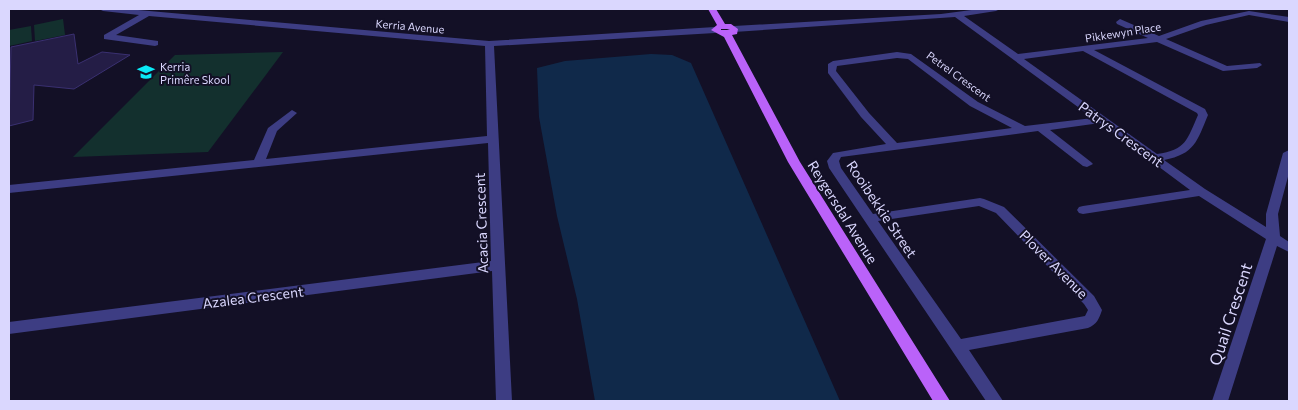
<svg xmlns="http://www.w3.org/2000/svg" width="1298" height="410" viewBox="0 0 1298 410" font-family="Commissioner,sans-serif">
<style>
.green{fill:#13302e}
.water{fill:#10294a}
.building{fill:#241d46;stroke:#3a3071}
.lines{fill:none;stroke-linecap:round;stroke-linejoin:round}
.minor{fill:#3d3d83;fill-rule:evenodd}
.major{fill:#ba62f9;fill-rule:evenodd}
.labels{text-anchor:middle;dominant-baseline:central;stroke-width:4;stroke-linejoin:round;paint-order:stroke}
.far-street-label{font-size:11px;fill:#dad7fe;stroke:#131026}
.far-poi-label{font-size:11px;fill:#dad7fe;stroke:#131026;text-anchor:start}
.street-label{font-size:14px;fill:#dad7fe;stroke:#131026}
.near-street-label{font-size:16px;fill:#dad7fe;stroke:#131026}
</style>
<rect width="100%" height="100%" fill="#131026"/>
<!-- green -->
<g class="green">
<path d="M63 19 65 35 35 41 34 25Z"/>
<path d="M31 26 32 41 9 46V30Z"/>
<path d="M283 52 208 152 73 157 175 55Z"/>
</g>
<!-- water -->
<path class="water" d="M651 54 672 55 691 63 840 401H595L577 299 557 216 539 117 537 68 565 61Z"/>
<!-- building -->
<path class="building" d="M74 34 78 64 102 52 130 55 74 89 34 85 33 120 9 126 11 47Z"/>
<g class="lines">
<!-- minor -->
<g class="minor">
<path d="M99 9H127L489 41 715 27 719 30 715 33 494 46 512 401H496L492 271 9 334V322L491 261 488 143 9 193V185L254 160 268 128 292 110 297 113 277 131 266 159 487 136 485 46 149 16 116 35 158 41V45L155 46 104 39V35L139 15 103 11Z"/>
<path d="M979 9H1000L996 11 964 16 1018 54 1148 38 1117 24 1116 22 1120 19 1159 36 1201 21 1249 11 1289 17V22L1249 15 1206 25 1166 39 1227 66 1260 63 1262 65 1257 68 1223 71 1157 42 1094 50 1205 109 1208 115C1197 141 1195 154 1164 160L1205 189 1266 227V214L1283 153 1289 150V173L1278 214 1280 236 1289 242V252L1277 246 1228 401H1212L1266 239 1199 196 1083 214 1079 213 1077 210 1079 207 1083 206 1190 190 1100 123 1050 130 1091 162 1093 164 1087 167 1083 166 1038 131 841 157 839 161 841 168 873 214 980 198 984 199 1004 207 1094 296 1102 310C1099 319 1097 324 1088 328L969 350 1003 401H986L829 168 827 161 833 153 886 144 861 117 828 73V64L833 61 897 52 911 54 978 102 1025 126 1093 118 955 17 734 32 730 29 734 26 941 14ZM1083 51 1197 113 1198 115C1187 140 1186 150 1157 154L1024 59ZM897 58 908 59 970 106 1012 128 897 143 869 113 836 71 837 66ZM979 206 996 213 1084 304 1088 310 1085 316 961 339 878 221Z"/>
</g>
<!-- major -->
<path class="major" d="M708 9H716L725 24H731L738 29 737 34 732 35 800 162 950 401H933L788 162 724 37 711 30 717 25ZM727 29 730 30H721V29Z"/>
</g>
<!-- icons -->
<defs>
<g id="school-bare" transform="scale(1.35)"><path d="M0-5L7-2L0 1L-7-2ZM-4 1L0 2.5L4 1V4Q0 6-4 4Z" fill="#0ae9f6" stroke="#131026" stroke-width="2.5" paint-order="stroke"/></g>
</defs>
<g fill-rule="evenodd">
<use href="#school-bare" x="146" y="72"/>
</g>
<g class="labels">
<!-- far-street labels -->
<g class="far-street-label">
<text transform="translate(410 26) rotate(5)">Kerria Avenue</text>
<text transform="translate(1123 32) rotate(-9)">Pikkewyn Place</text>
<text transform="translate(959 76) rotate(36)">Petrel Crescent</text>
</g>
<!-- far-poi labels -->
<g class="far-poi-label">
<text x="160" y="66">Kerria<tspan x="160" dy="13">Primêre Skool</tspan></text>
</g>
<!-- street labels -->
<g class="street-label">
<text transform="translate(1121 134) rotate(36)">Patrys Crescent</text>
<text transform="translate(882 209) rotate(56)">Rooibekkie Street</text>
<text transform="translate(843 212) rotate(58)">Reygersdal Avenue</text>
<text transform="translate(481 223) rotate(-92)">Acacia Crescent</text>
<text transform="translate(1054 264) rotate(45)">Plover Avenue</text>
<text transform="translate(253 297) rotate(-7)">Azalea Crescent</text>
</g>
<!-- near-street labels -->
<g class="near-street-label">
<text transform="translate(1230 314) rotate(-72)">Quail Crescent</text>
</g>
</g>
<!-- border -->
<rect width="1298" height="410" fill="none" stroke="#dad7fe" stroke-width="20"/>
</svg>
